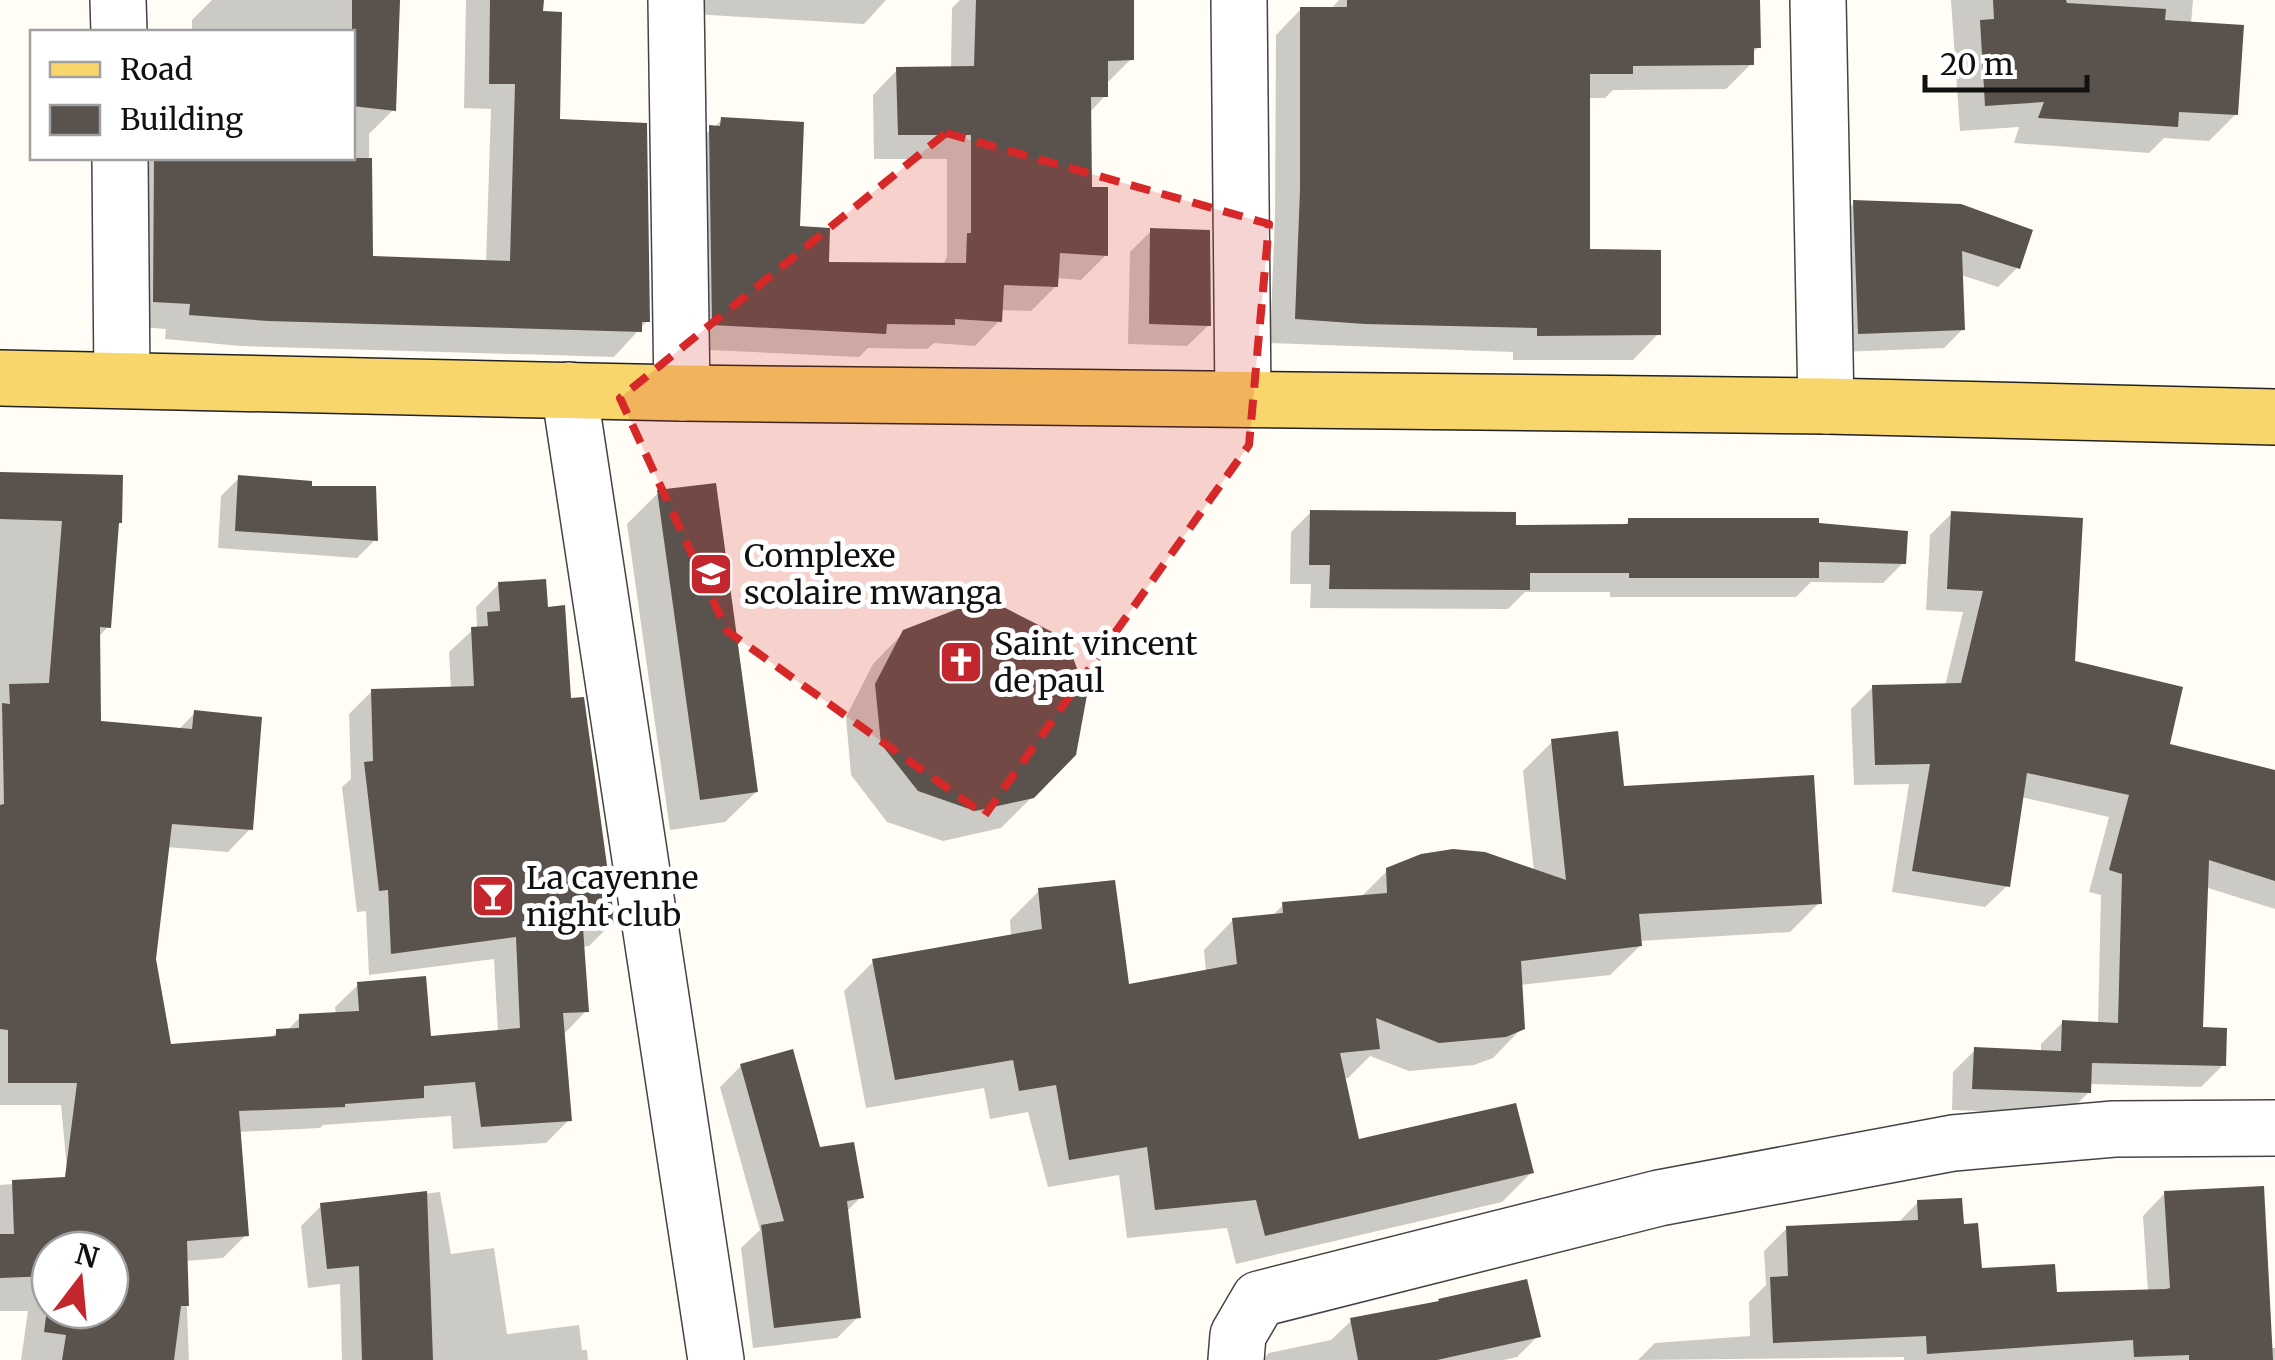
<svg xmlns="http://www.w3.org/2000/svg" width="2275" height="1360" viewBox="0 0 2275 1360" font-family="Merriweather,serif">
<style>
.shadow{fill:#0003;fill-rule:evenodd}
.building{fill:#5a524d}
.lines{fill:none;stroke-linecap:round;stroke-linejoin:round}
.minor-casing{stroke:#444;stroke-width:58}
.major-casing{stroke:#222;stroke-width:58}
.minor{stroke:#fff;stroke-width:55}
.major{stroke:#f9d66b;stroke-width:55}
.marked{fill:#d62828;fill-opacity:0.2;stroke:#d62828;stroke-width:8;stroke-dasharray:20 12;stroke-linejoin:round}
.labels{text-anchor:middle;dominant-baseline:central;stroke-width:10;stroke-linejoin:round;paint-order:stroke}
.poi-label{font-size:32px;fill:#111;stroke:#fff;text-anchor:start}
</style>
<rect width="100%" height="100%" fill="#fffdf5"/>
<!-- shadow -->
<g class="shadow">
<path d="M212 0H397L393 110 369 134 370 258 486 263 491 109 464 108 466 0H541L558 122 647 321 614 357 241 346 165 339 166 329 128 326 130 158H352V32H192V20Z"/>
<path d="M693 0H886L864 24 692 14Z"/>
<path d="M960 0H1132L1131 59 1105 85V96L1089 113 1090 190 1106 255 1081 280 1056 278V286L1031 311 1000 310 999 321 975 346 934 343 927 349 868 348 859 357 688 349 685 152 722 120 826 265 943 266 947 256V159H874L873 95 897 70 951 69 952 8Z"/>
<path d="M1339 0H1758L1759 47 1751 54V64L1726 89 1613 90 1605 98H1587L1588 252 1658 334 1633 360H1513V352L1270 343 1275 216 1276 35 1301 9 1330 10Z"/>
<path d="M1951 0H2193L2191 24 2236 114 2209 141 2164 138 2149 153 2014 143 2019 127 1960 131Z"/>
<path d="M1854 203 2017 268 1998 287 1961 275 1963 329 1944 348 1839 352 1835 222Z"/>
<path d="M1151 231 1209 325 1187 346 1128 344 1130 252Z"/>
<path d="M0 474 116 525 108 627 97 638 99 723 178 730 195 713 250 829 228 852 167 847 154 959 169 1047 269 1040 277 1032H286L300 1017 336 1015 335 1007 358 985 429 1038 498 1033 494 959 369 975 366 911 357 912 342 787 351 779 349 714 372 691 451 689 449 652 477 626 476 607 499 584 546 609 569 700 612 923 589 946 582 947 586 1011 563 1035 569 1120 546 1143 453 1149 451 1116 323 1125 320 1128 238 1132 246 1235 223 1258 185 1261 189 1360H21L28 1311H0V1185L68 1180 61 1105H0ZM50 1250H110V1310H50Z"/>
<path d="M239 478 309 489 375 540 357 558 218 548 221 496Z"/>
<path d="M658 493 756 792 725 822 670 830 627 524Z"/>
<path d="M1311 512 1513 527 1624 526 1629 521 1816 525 1903 563 1883 583 1811 582 1796 597H1610V592H1525L1508 609 1310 608 1311 584H1290L1291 532Z"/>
<path d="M1952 513 2072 663 2167 746 2275 773V909L2205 887 2201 1029 2223 1065 2201 1087 2089 1084V1092L2067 1114 1952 1110 1953 1072 1975 1050 2041 1052V1044L2063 1022 2098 1024 2101 895 2089 892 2109 817 2021 797 2007 886 1985 907 1892 892 1909 784 1854 785 1851 709 1873 687 1945 686 1963 612 1926 610 1930 535Z"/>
<path d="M904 632 1032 797 1001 828 943 841 887 822 851 775 846 717 873 664Z"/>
<path d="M1552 742 1622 789 1819 903 1790 932 1639 941 1640 946 1610 975 1520 985 1522 1028 1493 1058 1474 1065 1409 1071 1370 1056 1348 1078H1342L1357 1142 1531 1173 1502 1202 1236 1264 1227 1228 1127 1238 1119 1175 1048 1187 1028 1112 990 1119 984 1088 866 1108 844 991 873 962 1011 937 1010 920 1039 891 1127 987 1206 973 1204 950 1233 920 1271 917 1283 905 1360 898 1388 870 1534 871 1523 771Z"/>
<path d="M741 1066 861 1197 846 1212 858 1317 837 1338 753 1348 741 1248 760 1230 720 1087Z"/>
<path d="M440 1192 451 1254 494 1248 507 1334 579 1325 582 1350H587L588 1360H342L340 1284 308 1288 301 1226 321 1206Z"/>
<path d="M2165 1193 2269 1348H2275V1360H1904V1357L1638 1360 1655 1343 1750 1336 1749 1302 1766 1285 1764 1251 1787 1228 1897 1224 1918 1202 1962 1226 1979 1271 2055 1294 2148 1292 2143 1216Z"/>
<path d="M1351 1321 1538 1336 1517 1357 1503 1360H1262L1269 1353 1331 1340Z"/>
</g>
<!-- building -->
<g class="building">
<path d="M352 0H400L396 111 352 106Z"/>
<path d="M490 0H544L543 11 562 12 560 119 647 123 650 322H642V332L268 321 189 315 190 304 153 302 154 158H372L373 256 510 261 515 84H489Z"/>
<path d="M976 0H1134V60L1108 61V97H1091L1092 187H1108V256L1060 253 1058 287 1004 285 1002 322 955 319V325L887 324 886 334 712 325 709 125 720 126 721 117 804 122 800 226 830 228 829 262 966 263 967 233H971V135H898L896 67 974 66Z"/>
<path d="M1347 0H1760L1761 48H1754V65L1633 66V74H1590V249L1661 250V335L1537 336V328L1365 324 1295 319 1300 190V7H1347Z"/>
<path d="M1993 0H2066L2067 3 2166 9 2165 20 2244 25 2238 115 2179 112 2178 127 2038 118 2044 102 1985 106 1980 20 1994 19Z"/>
<path d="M1853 200 1961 204 2033 230 2020 269 1962 251 1965 330 1858 334Z"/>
<path d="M1150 228 1210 230 1211 326 1149 324Z"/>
<path d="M0 472 123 475 122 523H119L111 628 100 627 101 721 192 729 194 710 262 717 253 830 172 824 156 959 171 1044 276 1036V1029L299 1028V1014L359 1011 357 982 426 976 431 1036 520 1028 516 937 391 954 388 890 379 891 364 762 373 761 371 689 474 686 471 627 488 626 487 612 500 611 498 582 546 579 548 607 565 605 571 698 584 697 615 924 583 928 589 1012 563 1013 572 1121 481 1127 475 1082 424 1086V1098L345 1104V1107L239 1111 249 1236 187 1241 189 1306H181L174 1360H62L66 1335 44 1332 50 1286V1310H110V1250H50V1276L0 1278V1234H14L12 1180 65 1177 77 1083H8V1030L0 1029V805L4 804 2 703 10 704 9 684 49 683 62 521 0 519Z"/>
<path d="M238 475 312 481V486H376L378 541 235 531Z"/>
<path d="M716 483 758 792 700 800 657 490Z"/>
<path d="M1310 510 1516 512V525L1628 524V518H1819V523L1908 531 1906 564 1819 562V578H1629V573H1530V590L1329 589 1330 565H1309Z"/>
<path d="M1951 511 2083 518 2075 661 2183 687 2170 744 2275 770V881L2209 860 2203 1027 2227 1028 2226 1066 2092 1063 2091 1093 1972 1089 1974 1047 2061 1051 2062 1020 2118 1023 2122 874 2109 870 2129 795 2027 773 2010 887 1912 871 1930 764 1875 765 1872 685 1961 683 1983 591 1947 589Z"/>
<path d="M986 598 1066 639 1087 695 1076 755 1034 798 975 811 918 791 881 744 875 684 903 630Z"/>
<path d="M1618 731 1624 786 1814 775 1822 904 1639 914 1642 946 1521 961 1525 1029 1506 1037 1439 1043 1376 1018 1380 1049 1340 1053 1359 1139 1516 1103 1534 1173 1265 1236 1256 1200 1155 1210 1147 1147 1069 1160 1056 1085 1019 1091 1013 1060 895 1080 872 959 1042 929 1038 888 1115 880 1129 984 1237 964 1232 918 1283 913 1282 902 1387 893 1386 868 1421 854 1453 849 1485 852 1566 880 1551 739Z"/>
<path d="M793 1049 820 1147 854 1142 864 1198 847 1201 861 1318 774 1328 761 1225 784 1221 740 1064Z"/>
<path d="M2264 1186 2273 1360H2189V1355L2134 1357 2133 1340 1927 1354 1926 1336 1773 1343 1770 1277 1788 1276 1786 1226 1918 1220 1917 1200 1962 1198 1964 1224 1978 1223 1982 1268 2055 1264 2057 1292 2166 1289 2170 1288 2164 1191Z"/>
<path d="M427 1191 433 1360H362L359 1266 327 1269 320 1203Z"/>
<path d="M1527 1279 1541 1337 1437 1360H1358L1350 1318 1439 1301 1438 1299Z"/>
</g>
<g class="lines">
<!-- minor casing -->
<g class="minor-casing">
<g id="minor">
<path d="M118 0 119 32"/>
<path d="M676 0 682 393"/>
<path d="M1239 0 1243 399"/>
<path d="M1818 0 1826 406"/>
<path d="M120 158 122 380"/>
<path d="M569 390 716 1360"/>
<path d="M1236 1360 1238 1335 1259 1299 1659 1198 1953 1143 2114 1129 2275 1128"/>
</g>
</g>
<!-- major casing -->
<g class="major-casing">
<path id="major" d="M0 378 682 393 1826 406 2275 417"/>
</g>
<!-- minor -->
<use href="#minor" class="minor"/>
<!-- major -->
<use href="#major" class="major"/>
</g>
<!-- marked area -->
<path class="marked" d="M946 133 1269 224 1249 445 985 815 727 631 620 398Z"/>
<!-- icons -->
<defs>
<g id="school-square" transform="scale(2.25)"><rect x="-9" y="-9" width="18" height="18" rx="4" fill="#c4262e" stroke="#fff"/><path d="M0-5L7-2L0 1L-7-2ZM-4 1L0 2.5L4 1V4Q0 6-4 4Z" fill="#fff"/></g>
<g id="church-square" transform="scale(2.25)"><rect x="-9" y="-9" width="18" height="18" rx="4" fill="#c4262e" stroke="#fff"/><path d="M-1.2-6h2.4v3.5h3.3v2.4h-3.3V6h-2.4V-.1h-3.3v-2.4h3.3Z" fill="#fff"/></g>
<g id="bar-square" transform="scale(2.25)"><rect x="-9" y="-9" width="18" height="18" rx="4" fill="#c4262e" stroke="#fff"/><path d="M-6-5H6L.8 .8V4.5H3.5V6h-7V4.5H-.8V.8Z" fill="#fff"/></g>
</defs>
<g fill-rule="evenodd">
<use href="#school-square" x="711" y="574"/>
<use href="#church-square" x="961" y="662"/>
<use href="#bar-square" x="493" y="896"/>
</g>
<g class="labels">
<!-- poi labels -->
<g class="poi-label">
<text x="744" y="556">Complexe<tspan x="744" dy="37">scolaire mwanga</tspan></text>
<text x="994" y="644">Saint vincent<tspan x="994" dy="37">de paul</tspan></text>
<text x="526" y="878">La cayenne<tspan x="526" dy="37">night club</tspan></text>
</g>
</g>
<!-- legend -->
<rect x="30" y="30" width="325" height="130" fill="#ffffff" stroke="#a0a0a0" stroke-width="2.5"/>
<rect x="50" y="62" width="50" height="15" fill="#f9d66b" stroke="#a0a0a0" stroke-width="2.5"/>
<text x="120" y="80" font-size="30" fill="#111111">Road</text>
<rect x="50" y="105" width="50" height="30" fill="#5a524d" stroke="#a0a0a0" stroke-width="2.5"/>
<text x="120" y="130" font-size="30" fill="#111111">Building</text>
<!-- north arrow -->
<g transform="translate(80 1280) rotate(16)"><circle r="48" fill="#ffffff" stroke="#a0a0a0" stroke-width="2.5"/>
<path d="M0-8L18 38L0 25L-18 38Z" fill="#c4262e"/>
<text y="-15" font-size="28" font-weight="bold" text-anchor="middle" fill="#111111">N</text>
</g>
<!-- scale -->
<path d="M1925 75v15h162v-15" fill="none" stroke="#111111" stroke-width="5"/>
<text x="1940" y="75" font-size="30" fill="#111111" stroke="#ffffff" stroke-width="8" paint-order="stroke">20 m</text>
</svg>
